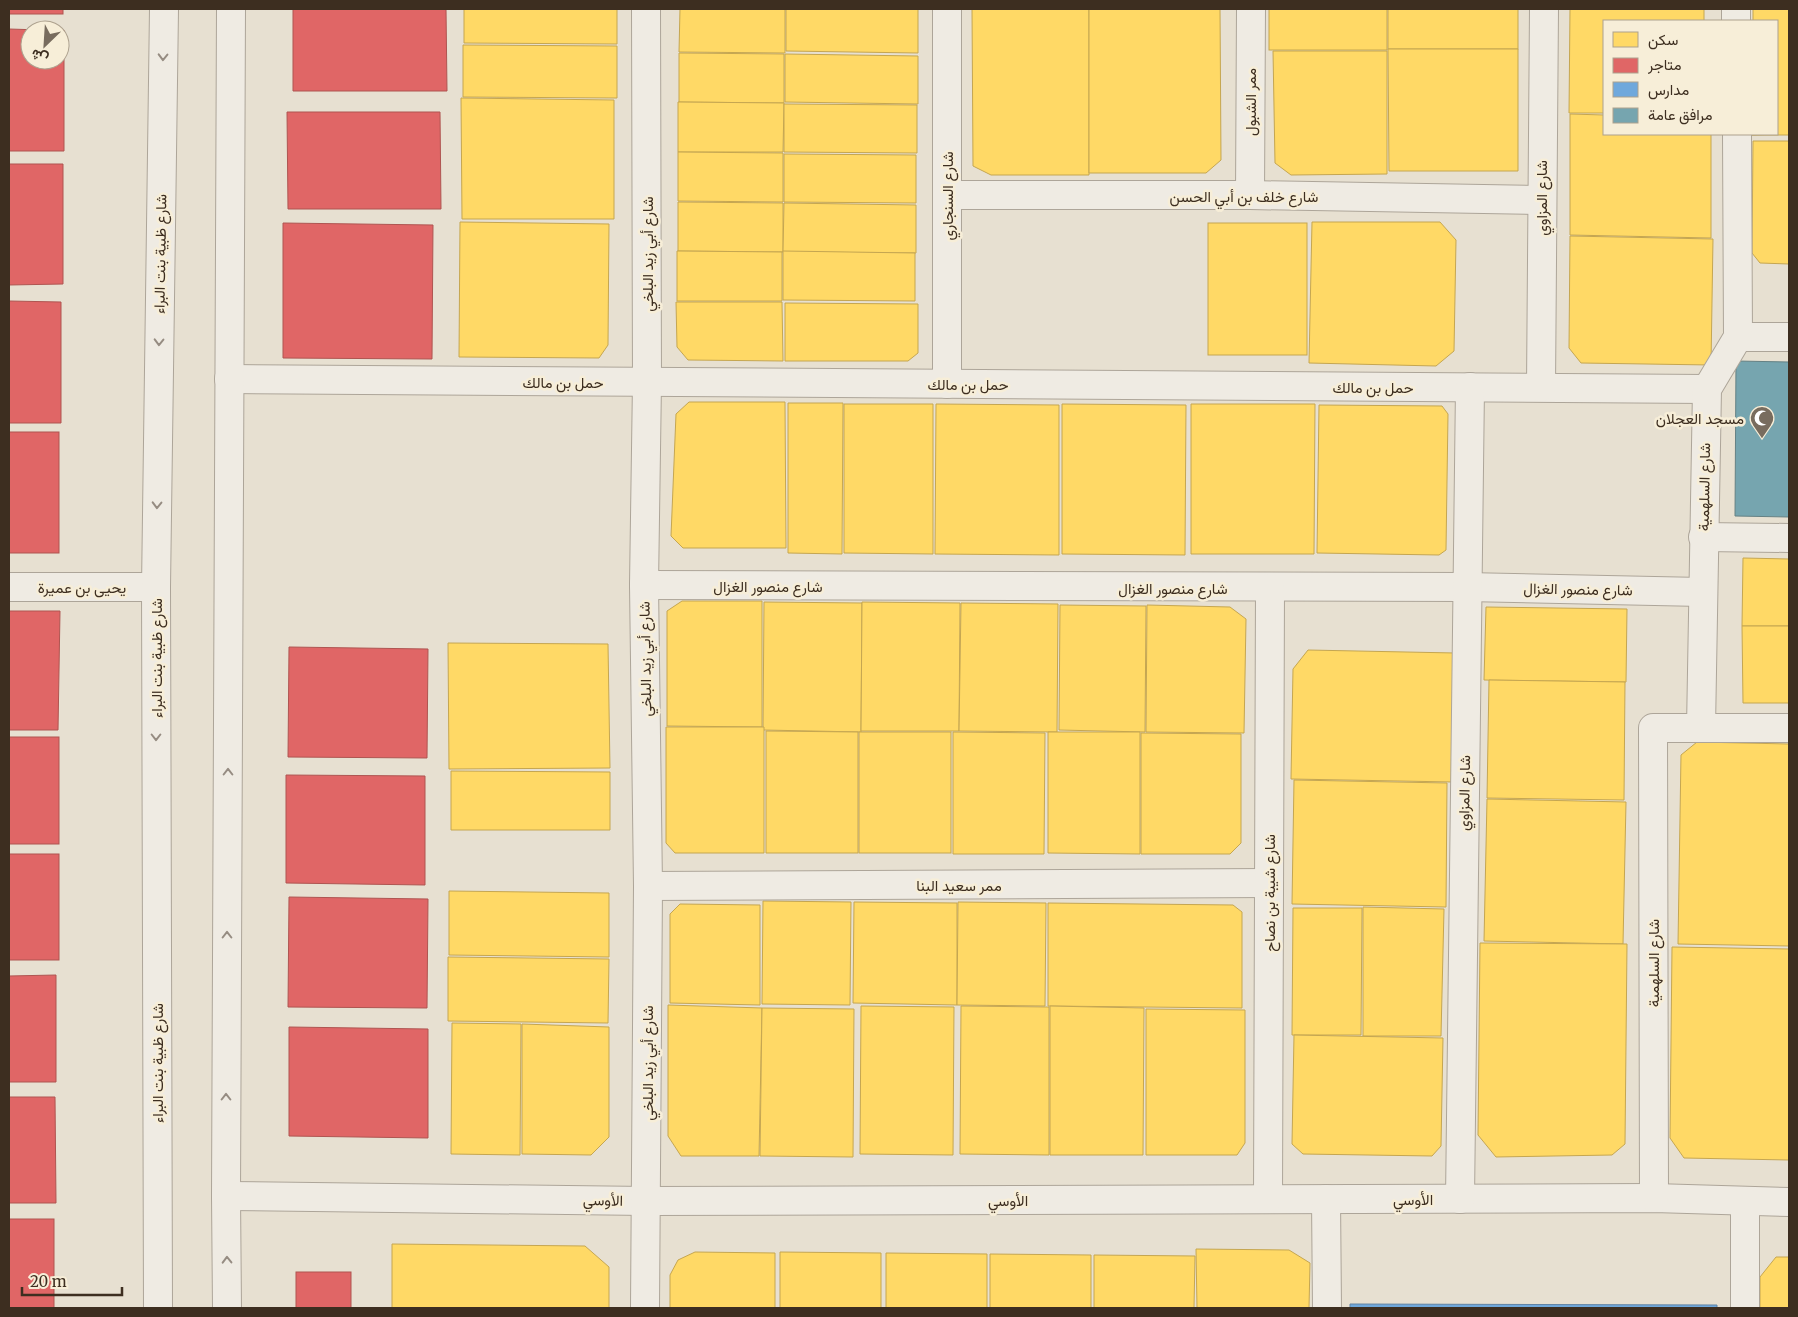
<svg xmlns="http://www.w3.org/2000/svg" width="1798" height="1317" viewBox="0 0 1798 1317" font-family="Merriweather,Vazirmatn,serif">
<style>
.homes{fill:#ffd966;stroke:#c5a651}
.shops{fill:#e06666;stroke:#af5551}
.schools{fill:#6fa8dc;stroke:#6083a4}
.public{fill:#76a5af;stroke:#658184}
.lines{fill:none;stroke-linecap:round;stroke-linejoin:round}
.minor-casing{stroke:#ada599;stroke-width:30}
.minor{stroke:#efebe3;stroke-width:28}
.oneway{stroke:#968c82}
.labels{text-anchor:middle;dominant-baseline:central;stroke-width:5;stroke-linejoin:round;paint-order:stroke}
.street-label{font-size:15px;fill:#3d2e20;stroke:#f7eed8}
.poi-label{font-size:15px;fill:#3d2e20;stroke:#f7eed8;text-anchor:end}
</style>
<rect width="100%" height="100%" fill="#e7e0d1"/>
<!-- homes -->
<g class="homes">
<path d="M464 9H617V44L464 43Z"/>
<path d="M680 9H785V53L679 52Z"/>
<path d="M786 9H918V53L786 51Z"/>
<path d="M972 9H1089V175H991L973 166Z"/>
<path d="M1089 9H1220L1221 160 1206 173H1089Z"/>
<rect x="1269" y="9" width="118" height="41"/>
<rect x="1388" y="9" width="130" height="40"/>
<path d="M1570 9H1704V21H1604V113H1569Z"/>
<path d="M1753 9H1789V135H1752L1777 134V21H1753Z"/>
<path d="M463 45 617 46V98L463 97Z"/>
<path d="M1388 49H1518V171H1389Z"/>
<path d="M1273 51H1387V174L1291 175 1275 163Z"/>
<path d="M679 53 784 54V103L679 102Z"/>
<path d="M785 54 918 56V104L785 102Z"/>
<path d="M461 98 614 100V219H462Z"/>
<path d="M678 102 784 103 783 152H678Z"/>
<path d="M784 104 917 105V153L784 152Z"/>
<path d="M1570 114 1604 115V134H1711V238L1570 235Z"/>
<path d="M1753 141H1789V264L1760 263 1752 253Z"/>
<path d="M678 152 783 153V202L678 201Z"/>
<path d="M784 154 916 155V203L784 202Z"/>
<path d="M678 202 783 203V252L678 251Z"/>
<path d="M784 203 916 205V253L783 252Z"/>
<path d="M460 222 609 224 608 345 599 358 459 357Z"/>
<path d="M1312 222H1440L1456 240 1454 351 1436 366 1309 363Z"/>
<rect x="1208" y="223" width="99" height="132"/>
<path d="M1570 236 1713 239 1711 365 1581 363 1569 348Z"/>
<path d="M677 251 782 252V301H677Z"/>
<path d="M783 251 915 253V301L783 300Z"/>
<path d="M676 302H782L783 361 688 360 677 347Z"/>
<path d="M785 303 918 304V353L908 361H785Z"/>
<path d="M689 402H785L786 548H683L671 536 676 414Z"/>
<path d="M788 403H843L842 554 788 553Z"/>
<path d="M844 404H933V554L844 553Z"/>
<path d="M936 404 1059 405V555L935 554Z"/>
<path d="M1062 404 1186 405 1185 555 1062 554Z"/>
<path d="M1191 404H1315L1314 554H1191Z"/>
<path d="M1319 405 1442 406 1448 414 1446 550 1439 555 1317 553Z"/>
<path d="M1743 558 1789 559V626H1742Z"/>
<path d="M682 601H762V727L667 726V611Z"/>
<path d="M764 602 862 603 861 732 763 730Z"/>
<path d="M862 602 960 603 959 731H861Z"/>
<path d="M961 603 1058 604 1057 732 959 731Z"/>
<path d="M1060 605 1146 606 1145 732 1059 730Z"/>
<path d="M1147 605 1230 607 1246 619 1244 733 1146 732Z"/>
<path d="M1486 607 1627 609 1626 682 1484 680Z"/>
<path d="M1742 626H1789V703H1743Z"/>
<path d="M448 643 608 644 610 768 449 769Z"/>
<path d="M1308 650 1455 653 1453 782 1291 779 1293 669Z"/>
<path d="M1489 680 1625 682 1624 800 1487 798Z"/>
<path d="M666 727H764V853H675L666 843Z"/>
<path d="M766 731 858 732V853H766Z"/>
<rect x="859" y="732" width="92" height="121"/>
<path d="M953 732 1045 733 1044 854H953Z"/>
<path d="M1048 732H1140V854L1048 853Z"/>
<path d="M1141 733 1241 734V843L1230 854H1141Z"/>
<path d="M1697 742 1789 744V946L1678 944 1681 755Z"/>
<path d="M451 771 610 772V830H451Z"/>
<path d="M1294 780 1447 783 1446 907 1292 904Z"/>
<path d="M1487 799 1626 802 1623 944 1484 941Z"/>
<path d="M449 891 609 893V957L449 955Z"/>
<path d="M763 901 851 902 850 1005 762 1004Z"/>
<path d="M854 902 957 903V1005L853 1003Z"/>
<path d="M958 902 1046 903 1045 1006 957 1005Z"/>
<path d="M1048 903 1233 905 1242 912V1008L1048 1006Z"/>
<path d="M680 904 760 905V1005L670 1003V914Z"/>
<path d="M1363 907 1444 909 1441 1036H1363Z"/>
<path d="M1293 908H1362L1361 1035H1292Z"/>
<path d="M1480 943 1627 944 1625 1144 1612 1155 1496 1157 1478 1135Z"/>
<path d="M1672 947 1789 949V1160L1684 1158 1670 1138Z"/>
<path d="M448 957 609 959 608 1023 448 1021Z"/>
<path d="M668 1005 762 1008 759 1156H681L668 1136Z"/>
<path d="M861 1006 954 1007 953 1155 860 1154Z"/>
<path d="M961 1006 1049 1007V1155L960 1154Z"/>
<path d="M1050 1006 1144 1008 1143 1155H1050Z"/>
<path d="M762 1008 854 1009 853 1157 760 1156Z"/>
<path d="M1146 1009 1245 1010V1143L1237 1155H1146Z"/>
<path d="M452 1023 521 1024 520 1155 451 1154Z"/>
<path d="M522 1024 609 1027V1137L591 1155 522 1154Z"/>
<path d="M1294 1035 1443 1038 1441 1146 1432 1156 1303 1154 1292 1144Z"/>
<path d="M392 1244 585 1246 609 1267V1308H392Z"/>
<path d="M1196 1249 1289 1250 1310 1263 1309 1308H1197Z"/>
<path d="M695 1252 775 1253V1308H670V1275L678 1260Z"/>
<path d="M780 1252 881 1253V1308H780Z"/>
<path d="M886 1253 987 1254V1308H886Z"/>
<path d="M990 1254 1091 1255V1308H990Z"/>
<path d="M1094 1255 1195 1256 1194 1308H1094Z"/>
<path d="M1776 1257H1789V1308H1760V1277Z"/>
</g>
<!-- shops -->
<g class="shops">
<rect x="9" y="9" width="54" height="5"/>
<path d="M293 9H446L447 91H293Z"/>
<path d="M9 29 41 30H30V60H60V30H64V151H9Z"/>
<path d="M287 112H440L441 209H288Z"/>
<path d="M9 164H63V284L9 285Z"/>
<path d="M283 223 433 225 432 359 283 358Z"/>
<path d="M9 301 61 302V423H9Z"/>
<rect x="9" y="432" width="50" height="121"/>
<path d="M9 611H60L58 730H9Z"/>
<path d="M289 647 428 649 427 758 288 757Z"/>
<rect x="9" y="737" width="50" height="107"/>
<path d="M286 775 425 776V885L286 883Z"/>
<rect x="9" y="854" width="50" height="106"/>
<path d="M289 897 428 899 427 1008 288 1007Z"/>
<path d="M56 975V1082H9V976Z"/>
<path d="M289 1027 428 1029V1138L289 1136Z"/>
<path d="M9 1097H55L56 1203H9Z"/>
<rect x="9" y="1219" width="45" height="89"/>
<rect x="296" y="1272" width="55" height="36"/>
</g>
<!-- schools -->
<path class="schools" d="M1350 1304 1717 1305V1308H1350Z"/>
<!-- public -->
<path class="public" d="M1736 361 1789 362V517L1735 516Z"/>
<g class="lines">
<!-- minor casing -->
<g class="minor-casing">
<g id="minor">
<path d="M1736 9V21"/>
<path d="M947 195H1250L1541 200"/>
<path d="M1250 195 1251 9"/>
<path d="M1738 337H1789"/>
<path d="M229 379 1707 389"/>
<path d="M947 384V9"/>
<path d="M1541 387 1544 9"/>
<path d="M1703 537 1789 538"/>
<path d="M644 585 1466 587 1702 592"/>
<path d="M9 587H156"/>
<path d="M1701 728 1707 389 1738 337 1737 134"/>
<path d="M648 886 1269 883"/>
<path d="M226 1196 646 1201 1654 1198 1789 1202"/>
<path d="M1654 1198 1653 728H1789"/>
<path d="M1268 1199 1270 588"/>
<path d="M1326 1199 1327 1308"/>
<path d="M1460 1199 1470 387"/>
<path d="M1745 1202V1308"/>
<path d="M158 1308 156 587 164 9"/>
<path d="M227 1308 226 1196 231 9"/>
<path d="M645 1308 648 886 644 585 647 382 646 9"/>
</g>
</g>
<!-- minor -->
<use href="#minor" class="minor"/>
</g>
<!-- one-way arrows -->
<defs><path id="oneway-chevron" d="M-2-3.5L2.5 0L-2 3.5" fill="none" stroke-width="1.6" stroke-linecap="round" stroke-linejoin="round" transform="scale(1.25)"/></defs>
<g class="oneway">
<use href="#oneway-chevron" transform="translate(163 57) rotate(91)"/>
<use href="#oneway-chevron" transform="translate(159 342) rotate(91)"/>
<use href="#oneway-chevron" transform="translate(157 505) rotate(91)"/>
<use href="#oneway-chevron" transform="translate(156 737) rotate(90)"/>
<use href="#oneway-chevron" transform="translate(228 772) rotate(-90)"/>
<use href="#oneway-chevron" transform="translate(227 935) rotate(-90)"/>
<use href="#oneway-chevron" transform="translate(226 1097) rotate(-90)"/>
<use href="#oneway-chevron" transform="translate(227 1260) rotate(-91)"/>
</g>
<!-- icons -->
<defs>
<g id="mosque-pin" transform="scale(1.25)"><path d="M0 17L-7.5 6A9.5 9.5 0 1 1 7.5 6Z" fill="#786c5e" stroke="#f7eed8"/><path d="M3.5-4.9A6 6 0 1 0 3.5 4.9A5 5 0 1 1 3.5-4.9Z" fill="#fff"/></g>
</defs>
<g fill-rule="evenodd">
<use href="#mosque-pin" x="1762" y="418"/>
</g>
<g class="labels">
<!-- street labels -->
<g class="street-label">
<text transform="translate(1250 102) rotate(-90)">ممر الشبول</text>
<text transform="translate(947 196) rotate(-90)">شارع السنجاري</text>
<text x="1244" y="196">شارع خلف بن أبي الحسن</text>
<text transform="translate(1541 198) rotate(-90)">شارع المزاوي</text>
<text transform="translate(160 254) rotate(-89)">شارع ظبية بنت البراء</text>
<text transform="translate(647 254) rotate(-90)">شارع أبي زيد البلخي</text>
<text x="563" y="382">حمل بن مالك</text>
<text x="968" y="384">حمل بن مالك</text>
<text x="1373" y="387">حمل بن مالك</text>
<text transform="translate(1704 487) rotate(-89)">شارع السلهمية</text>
<text x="768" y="586">شارع منصور الغزال</text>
<text x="82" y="587">يحيى بن عميرة</text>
<text x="1173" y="588">شارع منصور الغزال</text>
<text transform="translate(1578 589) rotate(1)">شارع منصور الغزال</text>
<text transform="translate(156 658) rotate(-90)">شارع ظبية بنت البراء</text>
<text transform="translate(645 659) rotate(-91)">شارع أبي زيد البلخي</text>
<text transform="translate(1464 793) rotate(-89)">شارع المزاوي</text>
<text x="959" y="885">ممر سعيد البنا</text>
<text transform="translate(1269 893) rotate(-90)">شارع شيبة بن نصاح</text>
<text transform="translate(1653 963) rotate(-90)">شارع السلهمية</text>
<text transform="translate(157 1063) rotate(-90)">شارع ظبية بنت البراء</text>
<text transform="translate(647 1063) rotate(-90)">شارع أبي زيد البلخي</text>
<text x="1413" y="1199">الأوسي</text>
<text transform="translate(603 1200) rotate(1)">الأوسي</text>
<text x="1008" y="1200">الأوسي</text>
</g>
<!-- poi labels -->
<g class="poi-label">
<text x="1744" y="418">مسجد العجلان</text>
</g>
</g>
<!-- border -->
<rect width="1798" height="1317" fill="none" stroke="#3d2e20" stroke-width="20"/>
<!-- legend -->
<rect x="1603" y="20" width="175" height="115" fill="#f7eed8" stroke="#ada18e"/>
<rect x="1613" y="32" width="25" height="15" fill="#ffd966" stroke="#ada18e"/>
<text x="1648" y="45" font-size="15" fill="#3d2e20">سكن</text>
<rect x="1613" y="58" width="25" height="15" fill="#e06666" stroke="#ada18e"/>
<text x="1648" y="70" font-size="15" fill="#3d2e20">متاجر</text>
<rect x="1613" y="82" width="25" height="15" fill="#6fa8dc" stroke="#ada18e"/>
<text x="1648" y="95" font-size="15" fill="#3d2e20">مدارس</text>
<rect x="1613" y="108" width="25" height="15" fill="#76a5af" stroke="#ada18e"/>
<text x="1648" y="120" font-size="15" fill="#3d2e20">مرافق عامة</text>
<!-- north arrow -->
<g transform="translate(45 45) rotate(205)"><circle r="24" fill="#f7eed8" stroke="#ada18e"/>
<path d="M0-4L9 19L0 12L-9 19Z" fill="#786c5e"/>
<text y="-8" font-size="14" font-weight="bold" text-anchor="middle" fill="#3d2e20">ش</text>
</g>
<!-- scale -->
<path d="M22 1287v8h100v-8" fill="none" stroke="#3d2e20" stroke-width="2.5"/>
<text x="30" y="1287" font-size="15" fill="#3d2e20" stroke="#f7eed8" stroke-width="4" paint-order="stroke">20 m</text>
</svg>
